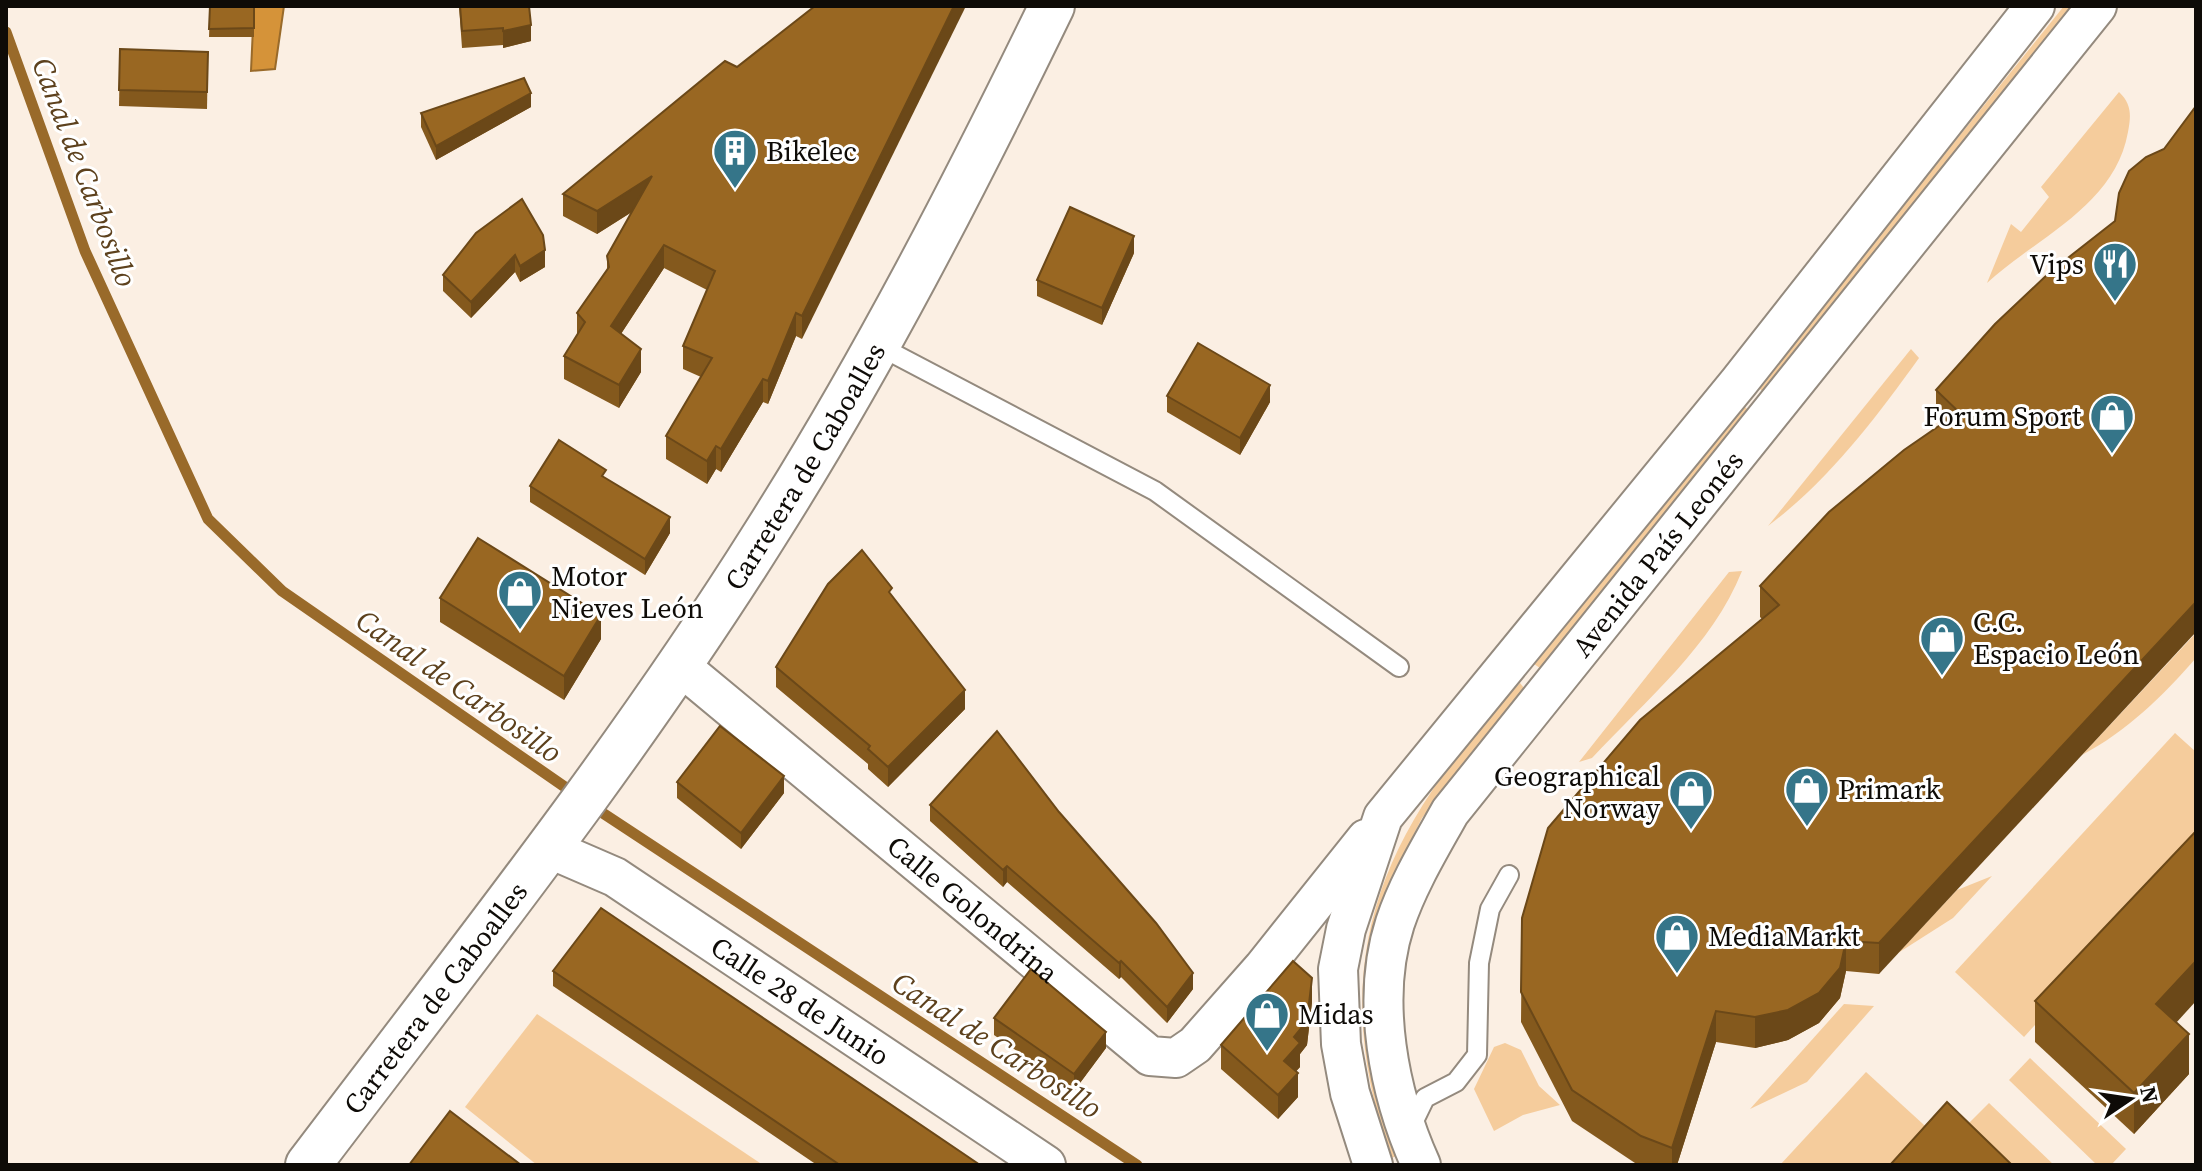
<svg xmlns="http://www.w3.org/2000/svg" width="2202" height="1171" viewBox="0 0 2202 1171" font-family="'Source Serif 4',serif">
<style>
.green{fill:#f5cc9c}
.water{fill:#d59339;stroke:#996a2a;stroke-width:2}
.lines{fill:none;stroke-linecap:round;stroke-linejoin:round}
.stream{stroke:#996a2a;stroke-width:11}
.service-casing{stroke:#948a7e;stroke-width:22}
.minor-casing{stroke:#948a7e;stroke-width:42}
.primary-casing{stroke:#948a7e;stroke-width:48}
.service{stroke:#fff;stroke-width:18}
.minor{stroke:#fff;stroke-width:38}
.primary{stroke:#fff;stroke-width:44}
.wall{fill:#84591d}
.shaded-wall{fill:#6b4818}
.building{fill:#996722;stroke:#6b4818;stroke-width:2}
.labels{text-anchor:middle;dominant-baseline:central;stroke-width:6;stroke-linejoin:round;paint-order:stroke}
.poi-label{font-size:28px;fill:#0e0b07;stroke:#fff;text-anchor:start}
.street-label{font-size:28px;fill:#0e0b07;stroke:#fff}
.water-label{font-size:30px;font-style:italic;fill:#5d411d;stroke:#fff}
</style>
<rect width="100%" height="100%" fill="#fbefe3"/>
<!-- green -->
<g class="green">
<path d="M2064 6H2073L1764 392 1757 387Z"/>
<path d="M2119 92C2132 104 2131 116 2128 132 2115 206 2037 237 1987 283L2011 224 2021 232 2049 197 2041 187Z"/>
<path d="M1911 349 1919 358C1875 419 1829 480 1768 526Z"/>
<path d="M1743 405 1749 411 1540 668 1534 664Z"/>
<path d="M1742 571C1712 646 1646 700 1592 758L1579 762 1729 572Z"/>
<path d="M2196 633V658C2163 696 2127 731 2082 755Z"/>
<path d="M1520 683 1524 688 1422 818 1399 864 1382 911 1397 1156 1391 1158C1322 959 1382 829 1520 683Z"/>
<path d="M2175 733 2196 752V849L2024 1037 1955 972Z"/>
<path d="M1992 876 1953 918 1898 953 1957 890Z"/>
<path d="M1844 1004 1874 1006 1807 1082 1750 1109Z"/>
<path d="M537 1014 763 1165H537L465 1107Z"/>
<path d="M1505 1043 1521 1050 1539 1086 1560 1105 1523 1115 1494 1131 1474 1089 1494 1047Z"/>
<path d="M2030 1058 2126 1149 2111 1165H2097L2009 1080Z"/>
<path d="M1866 1072 1935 1135 1907 1165H1780Z"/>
<path d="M1989 1103 2054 1165H2009L1967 1125Z"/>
</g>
<!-- water -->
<path class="water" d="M254 6H284L275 69 251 71Z"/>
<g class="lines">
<!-- stream -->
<g class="stream">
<path d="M6 32 85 251 208 519 282 591 575 794"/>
<path d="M589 804 1137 1165"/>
</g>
<!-- service casing -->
<g class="service-casing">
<g id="service">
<path d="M879 346 1155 491 1399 667"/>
<path d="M1410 1129 1425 1098 1456 1082 1477 1055 1479 963 1490 909 1509 875"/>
</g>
</g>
<!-- minor casing -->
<g class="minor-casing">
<g id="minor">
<path id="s1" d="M679 665 1150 1056 1176 1058 1195 1045 1263 968 1366 839"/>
<path id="s2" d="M548 848 615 877 1046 1165"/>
<path d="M1373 1165 1350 1093 1341 1044 1338 969 1346 929 1383 817 1739 382 2035 6"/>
<path id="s3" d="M1421 1165C1389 1094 1370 1000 1395 923 1408 884 1430 848 1450 812L2097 6"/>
</g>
</g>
<!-- primary casing -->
<g class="primary-casing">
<g id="primary">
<path id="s4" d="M308 1165C464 959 626 756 764 536 872 366 964 187 1052 6"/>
</g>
</g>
<!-- service -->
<use href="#service" class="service"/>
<!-- minor -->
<use href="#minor" class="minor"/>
<!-- primary -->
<use href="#primary" class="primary"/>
</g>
<!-- wall -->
<g class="wall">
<path d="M210 6H254V37H209Z"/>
<path d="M459 6H529L531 41 503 48V45L462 48Z"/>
<path d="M815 6 802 339 796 336 768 404 763 402 721 472 716 469 707 484 666 459V436L701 377 683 369V346L707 290 664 268 621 334 641 372 619 408 564 379V356L577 335V313L607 271V256L632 212 597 234 563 216V194L737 67Z"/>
<path d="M120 49 208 52 207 109 119 106Z"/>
<path d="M531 107 436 160 421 127V113Z"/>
<path d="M2146 157 1879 974 1846 971 1840 998 1819 1023 1788 1040 1755 1048 1716 1042 1677 1165H1638L1572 1121 1521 1022 1522 918 1762 619 1760 617V586L1940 425 1936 421V390L2115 221Z"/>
<path d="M476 233 545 267 520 282 515 272 471 318 443 291V275Z"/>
<path d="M1134 253 1102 325 1037 296V280Z"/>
<path d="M1167 396 1270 402 1240 455 1167 412Z"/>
<path d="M606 479 670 533 645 575 530 502V486Z"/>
<path d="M892 597 965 709 888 787 868 769V764L776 687V667Z"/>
<path d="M440 598 601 639 564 700 440 622Z"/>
<path d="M677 782 784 793 741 849 677 798Z"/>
<path d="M930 805 1193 989 1167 1023 1121 977 1119 979 1007 882 1003 887 930 821Z"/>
<path d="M553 971 980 1165H817L553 986Z"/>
<path d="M2035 1001 2177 1022 2189 1074 2134 1134 2035 1042Z"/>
<path d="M1312 1002 1307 1045 1300 1054V1067L1296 1071 1298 1097 1278 1119 1221 1069V1045Z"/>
<path d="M994 1018 1106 1048 1074 1091 994 1035Z"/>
</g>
<!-- shaded-wall -->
<g class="shaded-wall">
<path d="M954 6H966L802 339V316Z"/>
<path d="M531 25V41L503 48V31Z"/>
<path d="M531 93V107L436 160V146Z"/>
<path d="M652 176V199L597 234V211Z"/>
<path d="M1134 236V253L1102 325V308Z"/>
<path d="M664 245V268L611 349V326Z"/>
<path d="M545 250V267L520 282V266Z"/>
<path d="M515 255V272L471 318V302Z"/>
<path d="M796 313V336L768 404V381Z"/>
<path d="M641 349V372L619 408V385Z"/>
<path d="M763 379V402L721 472V449Z"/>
<path d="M1270 385V402L1240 455V438Z"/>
<path d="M716 446V469L707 484V461Z"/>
<path d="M670 517V533L645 575V559Z"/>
<path d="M2196 602V632L1879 974V943Z"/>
<path d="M601 615V639L564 700V676Z"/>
<path d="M965 690V709L888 787V767Z"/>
<path d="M784 776V793L741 849V833Z"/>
<path d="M1007 866V882L1003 887V870Z"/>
<path d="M1846 941V971L1840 998 1819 1023 1788 1040 1755 1048V1017Z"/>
<path d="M1121 961V977L1119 979V963Z"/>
<path d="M2196 961V1001L2156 1045V1004Z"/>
<path d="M1193 973V989L1167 1023V1007Z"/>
<path d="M1312 978V1002L1307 1045 1300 1054V1067L1284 1085V1061L1294 1037Z"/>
<path d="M1716 1011V1042L1677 1165H1672V1148Z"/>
<path d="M1106 1032V1048L1074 1091V1074Z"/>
<path d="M2189 1034V1074L2134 1134V1093Z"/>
<path d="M1298 1073V1097L1278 1119V1095Z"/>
</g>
<!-- building -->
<g class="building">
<path d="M210 6H254V28L209 29Z"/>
<path d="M460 6H529L531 25 503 31V28L462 31Z"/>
<path d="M815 6H954L802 316 796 313 768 381 763 379 721 449 716 446 707 461 666 436 712 358 683 346 715 271 664 245 611 326 641 349 619 385 564 356 585 322 577 313 609 267 607 256 652 176 597 211 563 194 725 61 737 67Z"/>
<path d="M120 49 208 52 207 92 119 90Z"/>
<path d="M524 78 531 93 436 146 421 113Z"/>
<path d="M2196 106V602L1879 943 1846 941 1840 968 1819 993 1788 1010 1755 1017 1716 1011 1672 1148 1641 1136 1572 1090 1521 992 1522 918 1548 828 1640 720 1779 605 1760 586 1829 512 1904 450 1959 412 1936 390 1995 324 2050 272 2115 221 2119 193 2129 171 2146 157 2164 149Z"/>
<path d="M522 199 543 235 545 250 520 266 515 255 471 302 443 275 476 233Z"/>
<path d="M1070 207 1134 236 1102 308 1037 280Z"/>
<path d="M1198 343 1270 385 1240 438 1167 396Z"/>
<path d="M559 440 606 470 602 476 670 517 645 559 530 486Z"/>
<path d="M478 538 601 615 564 676 440 598Z"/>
<path d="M862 550 892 588 889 592 965 690 888 767 868 749 870 746 776 667 828 584Z"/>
<path d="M720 726 784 776 741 833 677 782Z"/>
<path d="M997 731 1059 812 1156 923 1193 973 1167 1007 1121 961 1119 963 1007 866 1003 870 930 805Z"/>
<path d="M2196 831V961L2156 1004 2189 1034 2134 1093 2035 1001Z"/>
<path d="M601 908 980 1165H840L553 971Z"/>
<path d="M1293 961 1312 978 1307 1021 1294 1037 1300 1043 1284 1061 1298 1073 1278 1095 1221 1045Z"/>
<path d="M1031 969 1106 1032 1074 1074 994 1018Z"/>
<path d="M1947 1102 2012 1165H1890Z"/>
<path d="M450 1111 521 1165H409Z"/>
</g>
<!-- icons -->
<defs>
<g id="building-pin" transform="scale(2.3)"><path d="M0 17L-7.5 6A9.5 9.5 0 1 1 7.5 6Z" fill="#357589" stroke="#fff"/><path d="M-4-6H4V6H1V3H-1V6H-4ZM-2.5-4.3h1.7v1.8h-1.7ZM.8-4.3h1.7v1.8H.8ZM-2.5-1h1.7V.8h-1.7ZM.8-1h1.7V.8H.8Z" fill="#fff"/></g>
<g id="restaurant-pin" transform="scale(2.3)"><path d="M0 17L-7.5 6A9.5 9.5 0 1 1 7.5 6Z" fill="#357589" stroke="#fff"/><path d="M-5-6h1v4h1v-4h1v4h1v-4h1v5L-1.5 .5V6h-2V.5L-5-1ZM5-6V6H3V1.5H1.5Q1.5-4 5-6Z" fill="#fff"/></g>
<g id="shop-pin" transform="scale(2.3)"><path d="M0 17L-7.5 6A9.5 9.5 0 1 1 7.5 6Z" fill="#357589" stroke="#fff"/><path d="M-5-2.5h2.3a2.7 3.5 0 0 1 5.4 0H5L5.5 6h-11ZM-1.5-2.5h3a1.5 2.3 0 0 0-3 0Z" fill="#fff"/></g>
</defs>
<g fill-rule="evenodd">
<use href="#building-pin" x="735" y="151"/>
<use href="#restaurant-pin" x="2115" y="264"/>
<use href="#shop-pin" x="2112" y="416"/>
<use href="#shop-pin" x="520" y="592"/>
<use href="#shop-pin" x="1942" y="638"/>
<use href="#shop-pin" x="1807" y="789"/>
<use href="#shop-pin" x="1691" y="792"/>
<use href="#shop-pin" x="1677" y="936"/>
<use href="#shop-pin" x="1267" y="1014"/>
</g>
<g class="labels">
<!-- poi labels -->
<g class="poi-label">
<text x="766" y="151">Bikelec</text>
<text x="2084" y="264" text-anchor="end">Vips</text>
<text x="2081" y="416" text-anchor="end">Forum Sport</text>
<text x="551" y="576">Motor<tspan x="551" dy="32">Nieves León</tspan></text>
<text x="1973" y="622">C.C.<tspan x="1973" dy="32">Espacio León</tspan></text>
<text x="1660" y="776" text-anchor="end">Geographical<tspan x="1660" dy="32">Norway</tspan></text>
<text x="1838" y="789">Primark</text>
<text x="1708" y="936">MediaMarkt</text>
<text x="1298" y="1014">Midas</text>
</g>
<!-- street labels -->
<g class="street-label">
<text stroke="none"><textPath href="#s4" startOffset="858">Carretera de Caboalles</textPath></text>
<text stroke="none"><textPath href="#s3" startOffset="704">Avenida País Leonés</textPath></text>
<text stroke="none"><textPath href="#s1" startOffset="382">Calle Golondrina</textPath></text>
<text stroke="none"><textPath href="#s4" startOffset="210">Carretera de Caboalles</textPath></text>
<text stroke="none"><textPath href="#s2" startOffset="296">Calle 28 de Junio</textPath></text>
</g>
<!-- water labels -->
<g class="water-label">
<text transform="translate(85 172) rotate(69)">Canal de Carbosillo</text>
<text transform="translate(459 686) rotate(35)">Canal de Carbosillo</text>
<text transform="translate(997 1045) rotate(33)">Canal de Carbosillo</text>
</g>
</g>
<!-- border -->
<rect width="2202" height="1171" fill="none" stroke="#0e0b07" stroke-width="16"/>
<!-- north arrow -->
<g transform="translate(2130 1099) rotate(77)" stroke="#ffffff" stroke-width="6" paint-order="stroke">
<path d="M0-6L14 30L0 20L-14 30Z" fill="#0e0b07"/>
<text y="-12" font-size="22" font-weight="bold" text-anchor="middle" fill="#0e0b07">N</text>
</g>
</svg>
